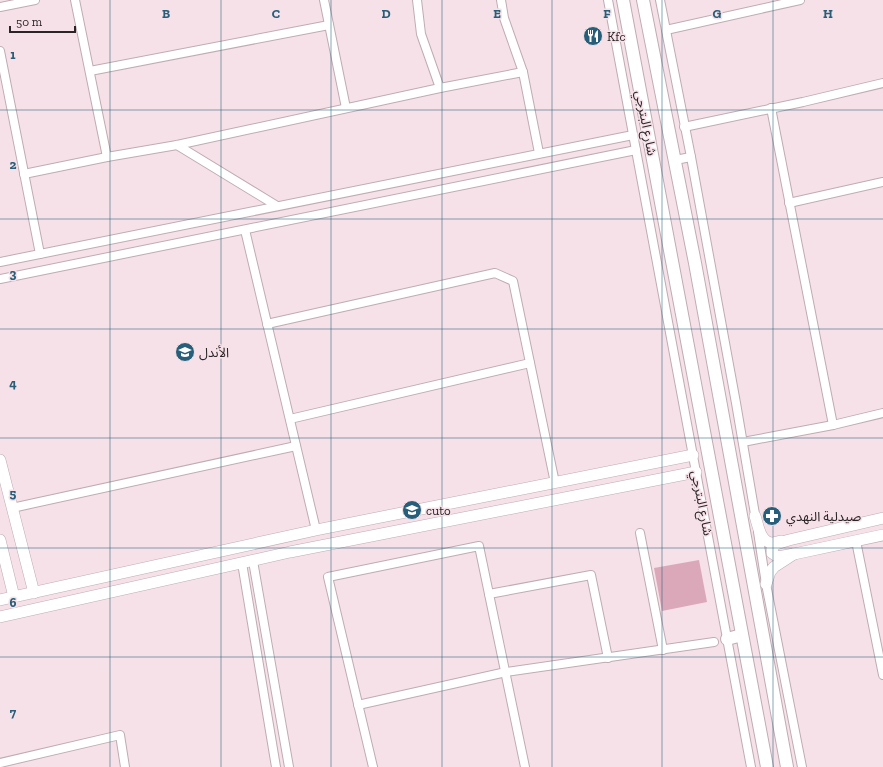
<svg xmlns="http://www.w3.org/2000/svg" width="883" height="767" viewBox="0 0 883 767" font-family="'Zilla Slab','Noto Sans Arabic',serif">
<style>
.green{fill:#dba8b9}
.lines{fill:none;stroke-linecap:round;stroke-linejoin:round}
.minor-casing{stroke:#bfacb2;stroke-width:10}
.tertiary-casing{stroke:#bfacb2;stroke-width:12}
.secondary-casing{stroke:#bfacb2;stroke-width:14}
.minor{stroke:#fff;stroke-width:8}
.tertiary{stroke:#fff;stroke-width:11}
.secondary{stroke:#fff;stroke-width:12}
.grid{fill:none;stroke:#275e79;stroke-width:1;stroke-opacity:0.55}
.labels{text-anchor:middle;dominant-baseline:central;stroke-width:3;stroke-linejoin:round;paint-order:stroke}
.poi-label{font-size:13px;fill:#2b2426;stroke:#f5e1e7;text-anchor:start}
.street-label{font-size:13px;fill:#2b2426;stroke:#f5e1e7}
.grid-label{font-size:13px;text-anchor:middle;font-weight:bold;fill:#275e79;stroke:#f5e1e7;stroke-width:3;stroke-linejoin:round;paint-order:stroke}
</style>
<rect width="100%" height="100%" fill="#f5e1e7"/>
<!-- green -->
<path class="green" d="M699 560 707 602 662 611 654 568Z"/>
<g class="lines">
<!-- minor casing -->
<g class="minor-casing">
<g id="minor">
<path d="M75 0 107 157"/>
<path d="M324 0 346 108"/>
<path d="M417 0 421 34 440 88"/>
<path d="M501 0 504 18 523 72 539 153"/>
<path d="M608 0 751 767"/>
<path d="M660 0 691 157 736 403 756 520"/>
<path d="M0 7 35 0"/>
<path d="M666 30 800 0"/>
<path d="M0 51 40 254"/>
<path d="M90 71 329 25"/>
<path d="M771 108 833 425"/>
<path d="M684 127 803 102 883 83"/>
<path d="M177 145 277 206"/>
<path d="M675 160 691 157"/>
<path d="M24 174 107 157 177 145 440 88 523 72"/>
<path d="M789 203 883 182"/>
<path d="M245 230 316 530"/>
<path d="M0 262 633 135"/>
<path d="M0 279 636 150"/>
<path d="M267 324 495 273 513 281 555 483"/>
<path d="M290 419 530 363"/>
<path d="M743 442 833 425 883 413"/>
<path d="M12 508 296 446"/>
<path d="M758 532 766 584 802 767"/>
<path d="M640 533 663 650"/>
<path d="M856 541 883 675"/>
<path d="M253 561 289 767"/>
<path d="M242 563 276 767"/>
<path d="M489 594 591 575 608 658"/>
<path d="M358 705 506 672 714 642"/>
<path d="M0 763 120 735 125 767"/>
<path d="M373 767 328 577 479 546 525 767"/>
</g>
</g>
<!-- tertiary casing -->
<g class="tertiary-casing">
<g id="tertiary">
<path d="M0 460 34 593"/>
<path d="M755 516C758 525 760 542 772 543 775 543 779 541 782 541"/>
<path d="M0 540 14 597"/>
<path d="M794 554 778 557 772 553V548L776 544 789 540 883 518"/>
<path d="M766 584 770 572 774 567 794 554 883 535"/>
<path d="M0 600 316 530 693 455"/>
<path d="M0 617 290 552 696 472"/>
</g>
</g>
<!-- secondary casing -->
<g class="secondary-casing">
<g id="secondary">
<path d="M623 0 767 767"/>
<path d="M643 0 695 263 787 767"/>
<path d="M727 639 742 635"/>
</g>
</g>
<!-- minor -->
<use href="#minor" class="minor"/>
<!-- tertiary -->
<use href="#tertiary" class="tertiary"/>
<!-- secondary -->
<use href="#secondary" class="secondary"/>
</g>
<!-- grid -->
<path class="grid" d="M110 0V767M221 0V767M331 0V767M442 0V767M552 0V767M662 0V767M773 0V767M0 110H883M0 219H883M0 329H883M0 438H883M0 548H883M0 657H883"/>
<!-- icons -->
<defs>
<g id="restaurant-disc" transform="scale(1)"><circle r="9.5" fill="#275e79" stroke="#f5e1e7"/><path d="M-5-6h1v4h1v-4h1v4h1v-4h1v5L-1.5 .5V6h-2V.5L-5-1ZM5-6V6H3V1.5H1.5Q1.5-4 5-6Z" fill="#fff"/></g>
<g id="school-disc" transform="scale(1)"><circle r="9.5" fill="#275e79" stroke="#f5e1e7"/><path d="M0-5L7-2L0 1L-7-2ZM-4 1L0 2.5L4 1V4Q0 6-4 4Z" fill="#fff"/></g>
<g id="pharmacy-disc" transform="scale(1)"><circle r="9.5" fill="#275e79" stroke="#f5e1e7"/><path d="M-2-6h4v4h4v4h-4v4h-4v-4h-4v-4h4Z" fill="#fff"/></g>
</defs>
<g fill-rule="evenodd">
<use href="#restaurant-disc" x="593" y="36"/>
<use href="#school-disc" x="185" y="352"/>
<use href="#school-disc" x="412" y="510"/>
<use href="#pharmacy-disc" x="772" y="516"/>
</g>
<g class="labels">
<!-- poi labels -->
<g class="poi-label">
<text x="607" y="36">Kfc</text>
<text x="199" y="352">الأندل</text>
<text x="426" y="510">cuto</text>
<text x="786" y="516">صيدلية النهدي</text>
</g>
<!-- street labels -->
<g class="street-label">
<text transform="translate(646 123) rotate(79)">شارع البترجي</text>
<text transform="translate(702 503) rotate(79)">شارع البترجي</text>
</g>
</g>
<g class="grid-label">
<text x="166" y="18">B</text>
<text x="276" y="18">C</text>
<text x="386" y="18">D</text>
<text x="497" y="18">E</text>
<text x="607" y="18">F</text>
<text x="717" y="18">G</text>
<text x="828" y="18">H</text>
<text x="13" y="59">1</text>
<text x="13" y="169">2</text>
<text x="13" y="278">3</text>
<text x="13" y="388">4</text>
<text x="13" y="498">5</text>
<text x="13" y="607">6</text>
<text x="13" y="717">7</text>
</g>
<!-- scale -->
<path d="M10 26v6h65v-6" fill="none" stroke="#2b2426" stroke-width="2"/>
<text x="16" y="26" font-size="12" fill="#2b2426" stroke="#f5e1e7" stroke-width="3" paint-order="stroke">50 m</text>
</svg>
